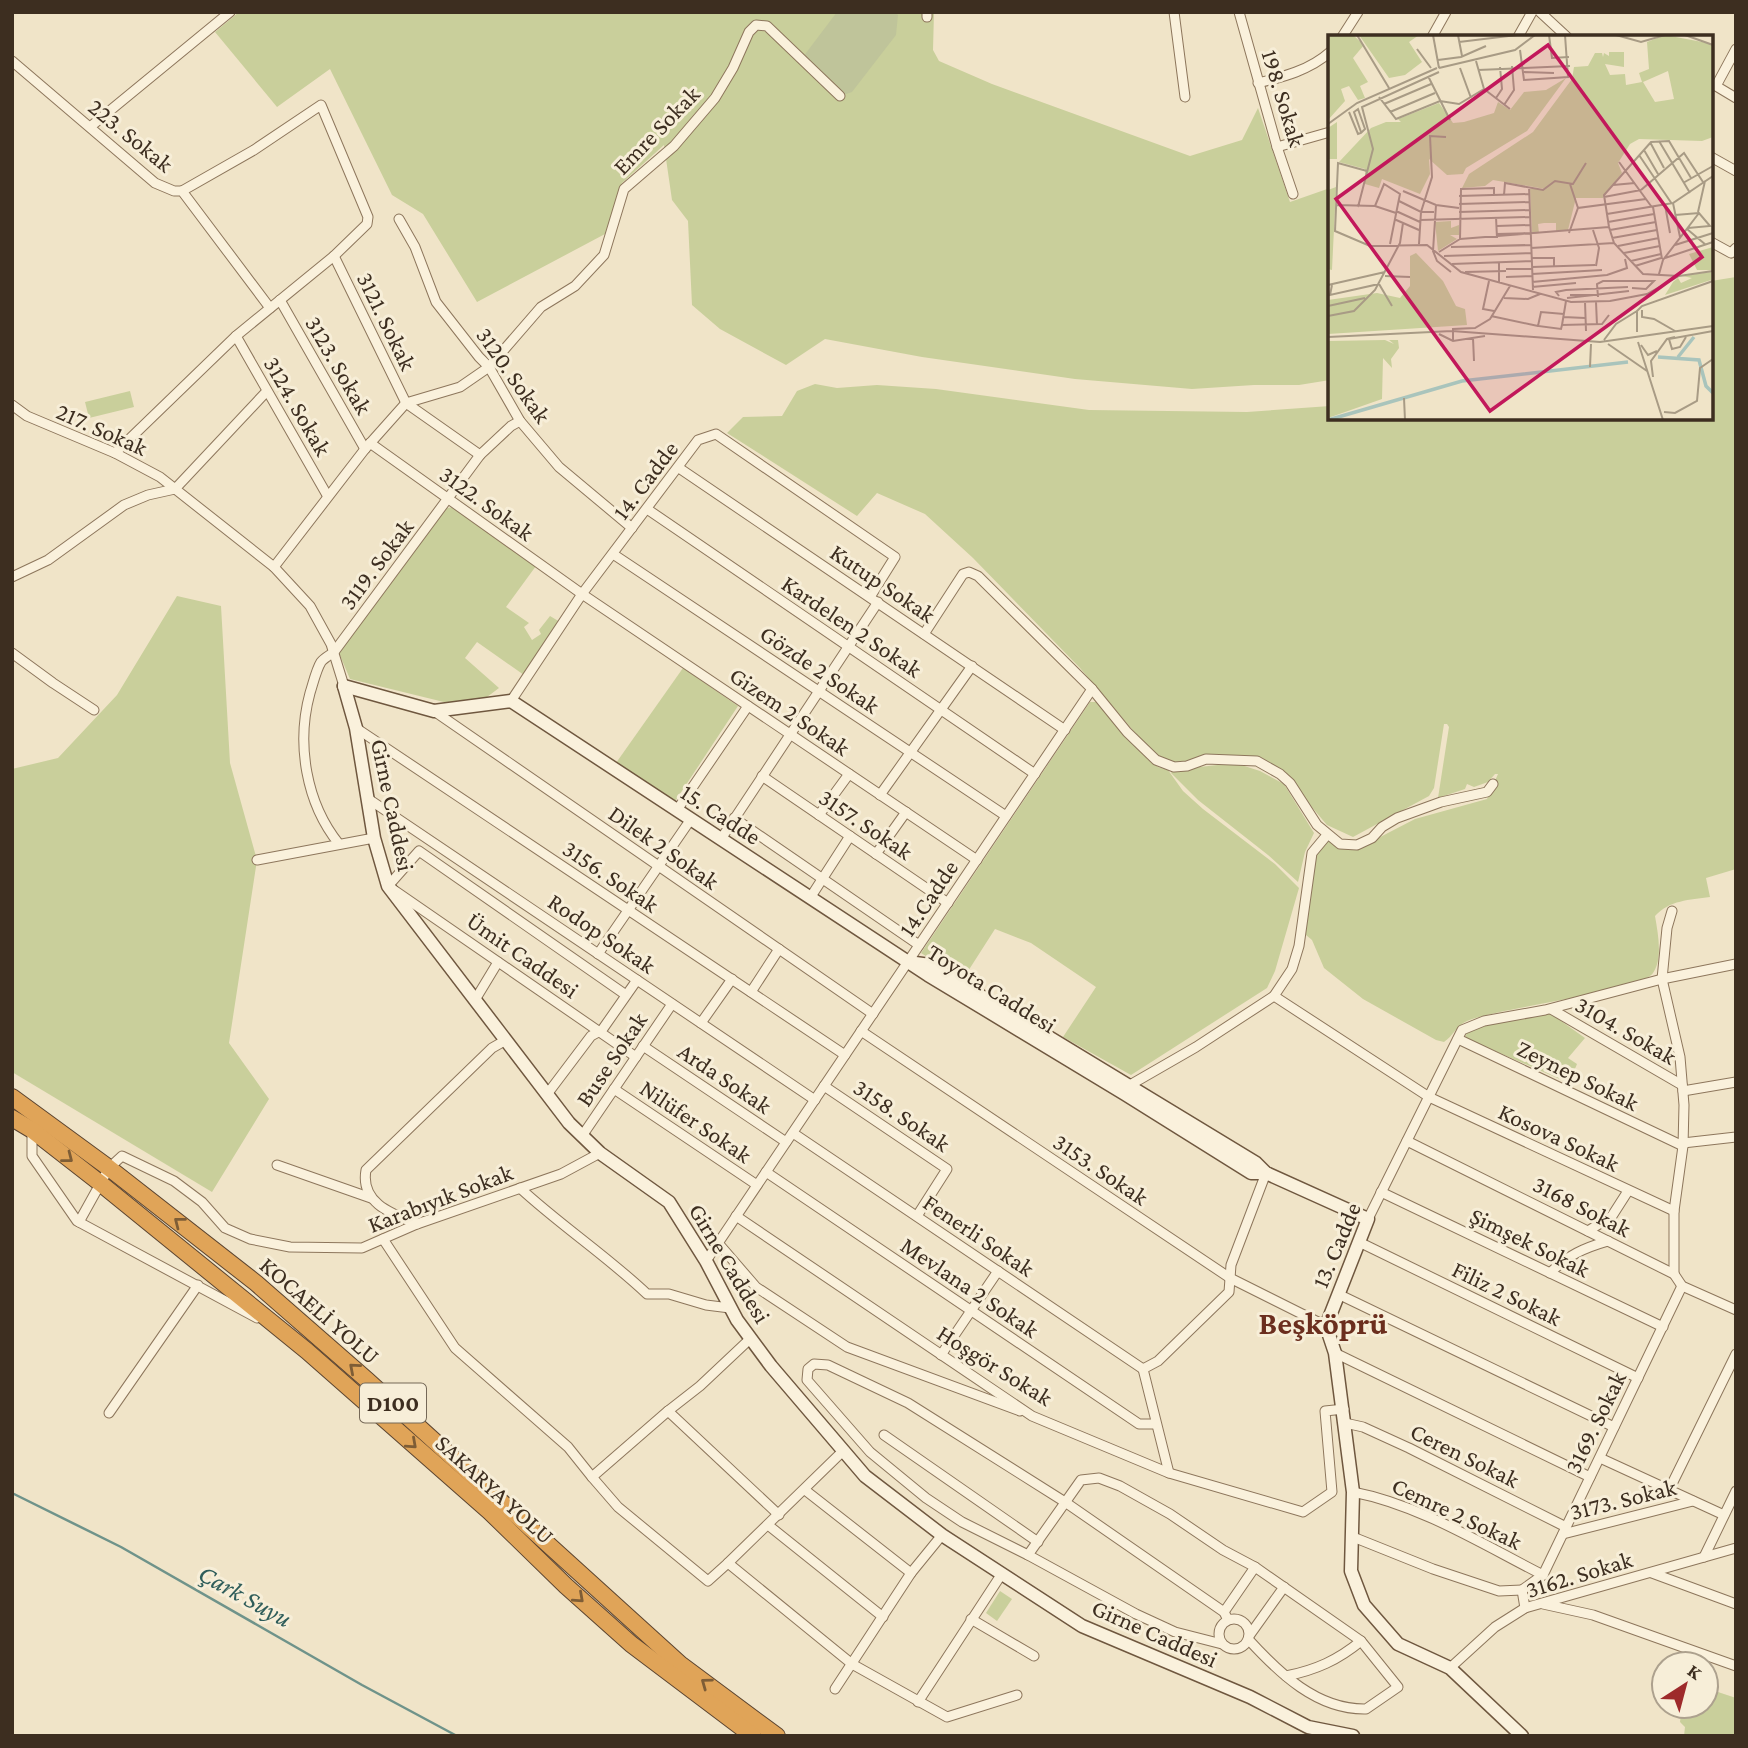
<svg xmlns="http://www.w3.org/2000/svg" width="1748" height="1748" viewBox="0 0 1748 1748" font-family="'Crimson Pro',serif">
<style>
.green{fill:#c9cf9b}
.cemetery{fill:#bfc49a}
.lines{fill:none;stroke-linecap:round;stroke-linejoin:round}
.stream{stroke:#6f938a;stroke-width:2.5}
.street-casing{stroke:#8d765c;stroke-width:11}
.secondary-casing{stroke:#6f573f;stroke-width:15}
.highway-casing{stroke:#5b4430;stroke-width:18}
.street{stroke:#faf1dc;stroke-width:9}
.secondary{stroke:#faf1dc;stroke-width:12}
.highway{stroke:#e0a458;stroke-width:16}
.oneway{stroke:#7e5d36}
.labels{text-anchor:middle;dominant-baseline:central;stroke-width:6;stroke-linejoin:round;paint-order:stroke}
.shield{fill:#f7eed8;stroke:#756857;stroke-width:2}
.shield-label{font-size:23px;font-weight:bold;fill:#3d2e20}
.street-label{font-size:24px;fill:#3d2e20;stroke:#f7eed8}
.water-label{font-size:26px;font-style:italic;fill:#2f5d5a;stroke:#f7eed8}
.district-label{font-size:32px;font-weight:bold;fill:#6b2e1e;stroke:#f7eed8}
.inset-river{fill:none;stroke:#a9c4bc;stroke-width:3.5}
.inset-road{fill:none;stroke:#a89b85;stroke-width:2}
.view{fill:#c2185b;fill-opacity:0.15;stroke:#c2185b;stroke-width:3.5}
.inset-edge{fill:none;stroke:#3d2e20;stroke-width:3.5}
</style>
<rect width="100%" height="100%" fill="#f0e4c8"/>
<!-- green -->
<g class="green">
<path d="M239 12H934L933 50 939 61 992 84 1190 156 1242 140 1258 108 1290 202 1330 188V380L1299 385H1254L1192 389 1075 379 922 357 825 339 786 365 720 329 692 305 688 221 672 200 664 145 622 183 605 234 477 302 423 214 392 195 330 69 277 107 215 32Z"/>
<path d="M1736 277V869L1706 878 1710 897C1689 900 1670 900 1655 916 1658 934 1663 958 1653 973 1641 991 1497 1008 1467 1021 1456 1026 1453 1036 1444 1042L1436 1040 1363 999 1324 968 1312 940 1300 930 1310 856 1326 840 1338 846 1359 848 1415 819 1487 799 1498 774H1495L1488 782 1474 787 1467 784 1465 789 1438 798 1449 727 1447 724H1444L1434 788 1429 796 1353 837 1327 825 1293 785 1256 760 1241 755 1211 756 1169 764 1148 748 1080 668 973 558 925 514 877 493 857 516 727 433 743 417 782 416 797 391 815 384 837 388 877 385 936 389 1089 410 1247 412 1330 406V418H1711V281Z"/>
<path d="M130 391 134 407 89 418 85 402Z"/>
<path d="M453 507 536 566 506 607 529 623 524 627 532 640 541 634 539 630 550 616 560 622 524 675 477 642 465 658 499 688 487 697 448 703 350 679 339 653 447 508Z"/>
<path d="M177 596 221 606 230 763 257 860 229 1043 269 1099 212 1192 12 1072V769L58 758 117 695Z"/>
<path d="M683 668 738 706 674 803 616 763Z"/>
<path d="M1090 702H1097L1146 755 1158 767 1168 770 1183 791 1203 809 1275 864 1299 888 1275 971 1267 988 1131 1075 1063 1037 1096 987 1031 943 995 929 963 979 921 953Z"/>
<path d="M1235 763 1260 771 1284 784 1314 833 1305 852 1298 882 1268 855 1198 800 1171 773 1173 770Z"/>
<path d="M1547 1011 1585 1038 1568 1058 1577 1064 1569 1083 1465 1038 1467 1032 1486 1023Z"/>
<path d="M1000 1591 1012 1599 997 1621 986 1613Z"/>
<path d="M1706 1688 1736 1698V1736H1684L1685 1727 1680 1722 1682 1706H1706Z"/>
</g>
<!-- cemetery -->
<path class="cemetery" d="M837 12H895L898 15 896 35 852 92 840 96 803 57Z"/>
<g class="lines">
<!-- stream -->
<path class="stream" d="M12 1493 121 1547 362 1685 457 1736"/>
<!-- street casing -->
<g class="street-casing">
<g id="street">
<path d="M1174 12 1185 97"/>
<path d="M1239 12 1277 147 1293 194"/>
<path d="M1540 12 1567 37"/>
<path d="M927 17V12"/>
<path d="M1342 37 1358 12"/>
<path d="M1432 37 1446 12"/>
<path d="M1518 37 1532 12"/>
<path d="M1736 49 1716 86 1736 98"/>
<path d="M12 61 155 183 174 191H182L270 308"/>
<path d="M1258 83C1283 77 1310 70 1330 52"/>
<path d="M90 127 230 12"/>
<path d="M1277 147 1330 132"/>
<path d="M1711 157 1736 171"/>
<path d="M399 219 415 247 436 302 479 357 489 367 520 421 559 467 632 528"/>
<path d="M1711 242 1731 253 1736 248"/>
<path d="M334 256 406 403 480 455"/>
<path d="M280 300 365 449"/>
<path d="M236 336 327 495"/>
<path d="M12 405 27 416 115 453 160 477 274 567 310 606 331 644 344 686"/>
<path d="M370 443 582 594 977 860"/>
<path d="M115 453 236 336 334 256 367 224 368 217 321 105 254 150 182 191"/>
<path d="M679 468 1065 730"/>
<path d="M175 489 267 391"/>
<path d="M647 509 1035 774"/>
<path d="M613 554 1006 816"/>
<path d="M274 567 365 449 406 403 460 387 489 367 541 307 575 286 604 255 624 189 674 146 715 98 733 68 749 32 756 25 767 26 840 96"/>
<path d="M12 577 48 560 124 505 148 495 175 489"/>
<path d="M924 634 963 574 969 572 978 576 1092 689 1127 732 1156 760 1174 767 1187 766 1206 759 1257 761 1280 774 1290 783 1317 825 1340 844 1357 845 1372 838 1382 827 1397 818 1441 802 1487 792 1493 784"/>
<path d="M12 653 53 683 94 710"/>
<path d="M511 701 582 594 698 440 716 434 895 557 870 597"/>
<path d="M434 711 873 1014"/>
<path d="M356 728 845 1055"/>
<path d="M762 776 948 903"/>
<path d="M880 795 972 666"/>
<path d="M367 798 815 1100"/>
<path d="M677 810 748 706"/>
<path d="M819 815 849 774"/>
<path d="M734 818 919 945"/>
<path d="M721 839 878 602"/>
<path d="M339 844C306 803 296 744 310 693 313 684 316 670 321 662 324 658 330 655 334 652L480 455 511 426 520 421"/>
<path d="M876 854 906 812"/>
<path d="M257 860 374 838"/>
<path d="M810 898 850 836"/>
<path d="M1672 911 1667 928 1662 979 1680 1057 1684 1105 1683 1146 1674 1211V1274"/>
<path d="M598 954 691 819"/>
<path d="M751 992 779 949"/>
<path d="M626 995 419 851 388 886 636 1057"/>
<path d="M1274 996 1292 969 1299 946 1312 853 1327 835"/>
<path d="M475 1000 498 962"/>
<path d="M1551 1009 1682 1085"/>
<path d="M701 1023 732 979"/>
<path d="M861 1031 1230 1278 1326 1326"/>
<path d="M1458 1039 1683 1146"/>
<path d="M643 1046 786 1142"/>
<path d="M824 1086 947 1169 917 1216"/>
<path d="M1128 1088 1130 1085 1196 1047 1274 996 1429 1097 1674 1211"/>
<path d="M614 1089 757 1185"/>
<path d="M1683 1091 1736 1082"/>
<path d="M548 1093 591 1036 602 1030 637 980"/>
<path d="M32 1130V1156L77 1221 257 1318"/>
<path d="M793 1133 1143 1369"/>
<path d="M582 1136 672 1004"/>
<path d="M1407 1141 1674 1274 1682 1286 1736 1310"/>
<path d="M1683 1143 1736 1137"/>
<path d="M277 1165 371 1198"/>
<path d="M766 1172 1139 1424H1156"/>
<path d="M520 1188C560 1225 607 1256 647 1294H669L706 1305 730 1308"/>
<path d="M1381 1192 1663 1327"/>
<path d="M736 1216 1032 1416 1169 1473 1303 1512 1332 1492 1325 1411 1344 1409"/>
<path d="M1368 1219 1462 1030 1484 1021 1545 1010 1662 979 1736 964"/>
<path d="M79 1222 109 1168 122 1156 174 1181 202 1202 225 1228 250 1239 290 1247 362 1248 417 1224 561 1174 600 1153"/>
<path d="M417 1224C392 1214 360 1203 366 1170L492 1048 506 1040"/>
<path d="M1588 1231 1612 1216 1628 1191"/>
<path d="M383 1239 455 1348 568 1447 592 1477"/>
<path d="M1359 1242 1638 1378"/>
<path d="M718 1243 756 1287 847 1347 1020 1411"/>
<path d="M706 1261 1092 689"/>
<path d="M1550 1273C1568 1255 1584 1248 1608 1241"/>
<path d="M1338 1294 1614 1427"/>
<path d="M1335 1353 1590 1477"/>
<path d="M941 1355 998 1271"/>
<path d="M668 1411 700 1386 751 1338"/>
<path d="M109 1413 198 1285"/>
<path d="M1345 1423 1363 1427 1409 1448 1566 1527"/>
<path d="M884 1435 1038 1542"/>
<path d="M843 1451 728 1563 852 1664 947 1717 1017 1695"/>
<path d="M1600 1458 1724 1515"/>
<path d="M1169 1473 1143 1369 1158 1361 1229 1292 1231 1265 1266 1173"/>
<path d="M805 1490 911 1573"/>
<path d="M1669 1490 1736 1354"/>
<path d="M1353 1492C1420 1505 1482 1544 1543 1575"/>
<path d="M768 1525 883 1617"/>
<path d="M1563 1534 1693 1501"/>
<path d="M1353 1537 1433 1569 1499 1591 1522 1590"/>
<path d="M1028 1555 1081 1480 1099 1478 1120 1486 1170 1514 1223 1550 1255 1567 1361 1641 1398 1687 1366 1709C1317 1710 1279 1673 1248 1639"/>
<path d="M1704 1557 1736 1491"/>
<path d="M728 1563 708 1581 618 1507 592 1477 668 1411 779 1515"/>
<path d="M1652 1573 1736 1604"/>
<path d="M1543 1604 1593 1615 1736 1666"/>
<path d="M1525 1608 1522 1590 1543 1575 1682 1286"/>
<path d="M1224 1612 1255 1567"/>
<circle cx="1234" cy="1634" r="15"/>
<path d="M971 1619 1034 1656"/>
<path d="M1249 1636 1284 1587"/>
<path d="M1222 1644 1175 1632 1136 1614 1028 1555 962 1522 926 1498 870 1452 807 1380 808 1369 814 1364 828 1365 908 1403 1065 1502 1224 1612 1228 1620"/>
<path d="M1450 1668 1495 1627 1525 1608 1736 1548"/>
<path d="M1286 1676C1316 1670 1338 1660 1361 1641"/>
<path d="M835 1689 911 1573 942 1535"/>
<path d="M918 1702 1001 1575"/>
</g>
</g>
<!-- secondary casing -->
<g class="secondary-casing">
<g id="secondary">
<path d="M344 686 356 728 374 838 388 886 569 1123 600 1153 669 1202 706 1261 737 1320 771 1366 865 1476 942 1535 1082 1626 1250 1697 1308 1727 1353 1736"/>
<path d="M344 686 434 711 511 701 928 975 1125 1094 1251 1173H1266"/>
<path d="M908 962 930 965 1256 1163 1266 1173 1368 1219 1326 1326 1335 1353 1353 1492 1351 1571 1364 1605 1398 1644 1450 1668 1522 1736"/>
</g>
</g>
<!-- highway casing -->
<g class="highway-casing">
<g id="highway">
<path d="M12 1097 109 1168 256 1283 367 1380 680 1664 777 1736"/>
<path d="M12 1118 32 1130 100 1183 307 1351 490 1512 566 1586 631 1644 753 1736"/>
</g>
</g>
<!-- street -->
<use href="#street" class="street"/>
<!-- secondary -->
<use href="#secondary" class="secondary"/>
<!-- highway -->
<use href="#highway" class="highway"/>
</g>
<!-- one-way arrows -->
<defs><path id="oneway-chevron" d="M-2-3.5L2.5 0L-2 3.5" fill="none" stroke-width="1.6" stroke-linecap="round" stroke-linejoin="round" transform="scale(1.75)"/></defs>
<g class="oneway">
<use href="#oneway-chevron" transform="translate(68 1158) rotate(38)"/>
<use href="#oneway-chevron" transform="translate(179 1222) rotate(-142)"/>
<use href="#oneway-chevron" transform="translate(354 1368) rotate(-139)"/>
<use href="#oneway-chevron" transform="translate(412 1444) rotate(42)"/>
<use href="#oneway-chevron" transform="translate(579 1598) rotate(42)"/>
<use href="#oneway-chevron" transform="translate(706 1683) rotate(-144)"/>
</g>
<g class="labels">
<!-- shield labels -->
<rect class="shield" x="360" y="1383.5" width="66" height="39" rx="5"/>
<g class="shield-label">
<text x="393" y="1403">D100</text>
</g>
<!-- street labels -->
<g class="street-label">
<text transform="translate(1284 98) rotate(73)">198. Sokak</text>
<text transform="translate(656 130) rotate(-46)">Emre Sokak</text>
<text transform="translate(131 135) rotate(39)">223. Sokak</text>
<text transform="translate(387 321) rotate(64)">3121. Sokak</text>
<text transform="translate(339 365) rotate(60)">3123. Sokak</text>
<text transform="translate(514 375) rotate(55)">3120. Sokak</text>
<text transform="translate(298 406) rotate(60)">3124. Sokak</text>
<text transform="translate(102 429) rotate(24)">217. Sokak</text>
<text transform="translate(645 480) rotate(-53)">14. Cadde</text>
<text transform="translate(487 503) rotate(36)">3122. Sokak</text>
<text transform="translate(376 564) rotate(-53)">3119. Sokak</text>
<text transform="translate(883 583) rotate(34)">Kutup Sokak</text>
<text transform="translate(852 626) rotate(34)">Kardelen 2 Sokak</text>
<text transform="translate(820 669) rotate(34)">Gözde 2 Sokak</text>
<text transform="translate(790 711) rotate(34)">Gizem 2 Sokak</text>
<text transform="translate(393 805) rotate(78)">Girne Caddesi</text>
<text transform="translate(721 814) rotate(33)">15. Cadde</text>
<text transform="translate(866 824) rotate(34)">3157. Sokak</text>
<text transform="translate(664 847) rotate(35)">Dilek 2 Sokak</text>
<text transform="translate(611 876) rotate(34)">3156. Sokak</text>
<text transform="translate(928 898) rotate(-56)">14.Cadde</text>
<text transform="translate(602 933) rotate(34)">Rodop Sokak</text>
<text transform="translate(523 955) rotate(35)">Ümit Caddesi</text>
<text transform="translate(992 988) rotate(32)">Toyota Caddesi</text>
<text transform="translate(1626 1030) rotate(30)">3104. Sokak</text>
<text transform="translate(611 1059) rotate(-56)">Buse Sokak</text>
<text transform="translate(1578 1075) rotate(26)">Zeynep Sokak</text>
<text transform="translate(725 1078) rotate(34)">Arda Sokak</text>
<text transform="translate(902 1115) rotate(34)">3158. Sokak</text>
<text transform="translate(696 1121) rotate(34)">Nilüfer Sokak</text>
<text transform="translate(1559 1137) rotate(25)">Kosova Sokak</text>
<text transform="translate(1101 1169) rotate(34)">3153. Sokak</text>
<text transform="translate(440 1198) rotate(-21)">Karabıyık Sokak</text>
<text transform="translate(1582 1206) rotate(27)">3168 Sokak</text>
<text transform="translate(979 1235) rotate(34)">Fenerli Sokak</text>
<text transform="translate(1530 1242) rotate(26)">Şimşek Sokak</text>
<text transform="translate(1336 1245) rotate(-67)">13. Cadde</text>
<text transform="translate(730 1263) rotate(59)">Girne Caddesi</text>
<text transform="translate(970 1287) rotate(34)">Mevlana 2 Sokak</text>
<text transform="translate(1507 1293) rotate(26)">Filiz 2 Sokak</text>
<text transform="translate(320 1310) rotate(41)">KOCAELİ YOLU</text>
<text transform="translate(995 1365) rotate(32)">Hoşgör Sokak</text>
<text transform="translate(1595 1422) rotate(-64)">3169. Sokak</text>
<text transform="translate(1465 1455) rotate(26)">Ceren Sokak</text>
<text transform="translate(495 1489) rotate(42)">SAKARYA YOLU</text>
<text transform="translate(1623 1499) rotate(-14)">3173. Sokak</text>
<text transform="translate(1457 1513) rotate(25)">Cemre 2 Sokak</text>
<text transform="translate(1579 1574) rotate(-17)">3162. Sokak</text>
<text transform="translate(1155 1633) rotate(24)">Girne Caddesi</text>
</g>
<!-- water labels -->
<g class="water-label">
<text transform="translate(245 1596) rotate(29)">Çark Suyu</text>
</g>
<!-- district labels -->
<g class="district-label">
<text x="1323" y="1323">Beşköprü</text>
</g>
</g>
<!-- overview -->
<g transform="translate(1328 35)">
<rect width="385" height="385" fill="#f0e4c8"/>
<path d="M0 0H25L36 10 25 23 40 47 32 51 37 63 30 65 21 51 13 54 17 66 0 85ZM31 0H91L81 7 94 27 77 40 61 43ZM337 0 385 9V102L374 106 311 104 302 109 290 128 294 138 275 163H248L240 195 228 196V188H216L210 189 211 198 204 199 202 154H217L165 145 157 151 134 153 141 139 205 97 244 44 246 32 260 31 267 18H274L275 22 276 18 281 21V17H296V32L277 29 282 40 297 39 298 50 314 47 311 38 321 34 319 7ZM340 36 346 64 327 67 315 47ZM238 43 199 96 138 133 135 139 119 140 101 124 102 139 92 159 54 144 51 153 37 149V134L11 127 43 93 58 87H73L70 84 111 68 125 88 136 87 166 78 170 67 182 75 196 57 218 55ZM9 87V124H0V93ZM8 152 4 235 0 234V155ZM123 186V193L131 190V200H122L129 204 110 216 107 187ZM385 212V235H369L361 219ZM88 218 115 246 128 271 137 274 139 290 0 299V265L49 258 72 263 82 251V221ZM383 237V245L337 260 345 247 350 243 353 248 364 243 354 241ZM57 305 66 309 61 305H70L71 313 63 324 64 333 55 323 54 364 0 383V306Z" fill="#c9cf9b" fill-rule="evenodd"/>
<path class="inset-river" d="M330 322 371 325 378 351 385 358M350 322 366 302M0 385 134 346 300 327"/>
<path class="inset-road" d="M29 0 61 53M105 0 111 33M130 0 134 21M221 0 224 23 241 22M288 0 313 7 337 0M357 0 385 10M131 7 189 0M89 14 103 33M192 15 196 45 240 42 237 0M110 25 133 22 158 11M148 26 156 54 182 74M111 33 187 15 207 0M132 33 143 63M150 35 242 31M196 37 226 38M100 41 122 85M51 62 68 84 112 66 131 69 156 54M168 63 174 54 172 32M56 69 103 49M176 70 186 55 184 31M21 77 30 99 33 98 37 94 30 74 26 77 33 97M62 77 107 58M0 89 29 68 109 33M331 106 362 158M322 107 336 133M316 115 330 139M311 120 344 169M291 127 323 171M39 136 10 128 7 196 42 211 99 210 133 237 243 267 282 266 319 259 351 241M363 143 341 106 323 107 276 160 281 192 286 208 315 239 351 241 385 236M355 148 385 131M242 149 250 173M285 150 307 148M201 152 205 255M313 155 356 118 375 147M75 156 108 170 131 173M176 160 177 148 215 155 227 146 245 149 258 128M131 161 201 159M276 162 313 155M71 166 93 177H106M345 168 352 202M131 169 202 167M8 170 47 171 68 178M108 170 105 216 109 226 123 237M337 170 342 198M47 171 56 149 72 159 62 209M30 172 45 114 34 72 111 37M325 172 334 224M68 176 92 187M131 177 202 175M370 177 377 146M279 179 345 168 385 141M347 180 371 178 382 191 360 193M168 182 169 203M66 184 91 195M92 185 202 182M280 187 326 179M169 191 202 190M359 194 378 210M265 195 271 213 268 231M282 195 328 187M241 198 250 173 318 164M169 199 203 198M284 203 329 195M132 204 281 192M132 204 133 154 166 153V160M91 209 93 177 104 142 102 101 118 102M347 210 385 198M290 211 331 203M123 212 203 210M203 213 286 208M111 217 132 204M296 218 332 211M116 221 203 218M204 223H226V231M337 223 385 207M303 226 333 219M124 229 204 226M307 231 333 223M204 232 267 230M178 234H204M137 237 178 236M204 239 274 235M331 239 335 225 371 178M57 241 82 242M178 242 204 241M161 246 155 274 166 276M204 247 279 240 299 233 297 224M171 249V227M0 250 57 237M4 250 2 260 51 249 64 271M204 252 248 248M242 260H269M231 261 228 257 238 255 300 252M270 262 269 249 275 246H326L318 254 304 253M176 263 200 264 212 259M239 263 301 256M238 266 234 290 274 289 281 280M257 267 258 296M268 267 269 290M0 271 37 263M314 275V282L326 284 347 296M0 281 26 276 47 255 72 208 75 188M163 281 210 291M235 282 257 283M234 290 233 294 210 291 213 277 236 279M309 297V276L314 271 385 246M111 299 125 306 157 301M0 302 124 296 272 307 385 291M358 302 352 312 344 314 341 304 385 296M145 303 146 326M276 305 288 289 309 276M125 306V294L147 293 162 284 182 251M310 307 335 385M280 309 319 336M313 310 320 320 329 316M262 332 263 309M325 342 323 326 339 304 347 302M76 363 77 385M336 377 347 378 369 366 372 333 385 324"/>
<path class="view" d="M220 10 374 222 162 376 8 164Z"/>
<rect width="385" height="385" class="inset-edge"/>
</g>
<!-- border -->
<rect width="1748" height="1748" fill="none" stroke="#3d2e20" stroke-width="28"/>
<!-- north arrow -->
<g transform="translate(1685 1685) rotate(36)"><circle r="33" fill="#f7eed8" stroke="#ada18e" stroke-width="2"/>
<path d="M0-5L12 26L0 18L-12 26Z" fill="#9e2a2b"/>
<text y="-10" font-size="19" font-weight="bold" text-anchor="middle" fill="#3d2e20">K</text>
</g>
</svg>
